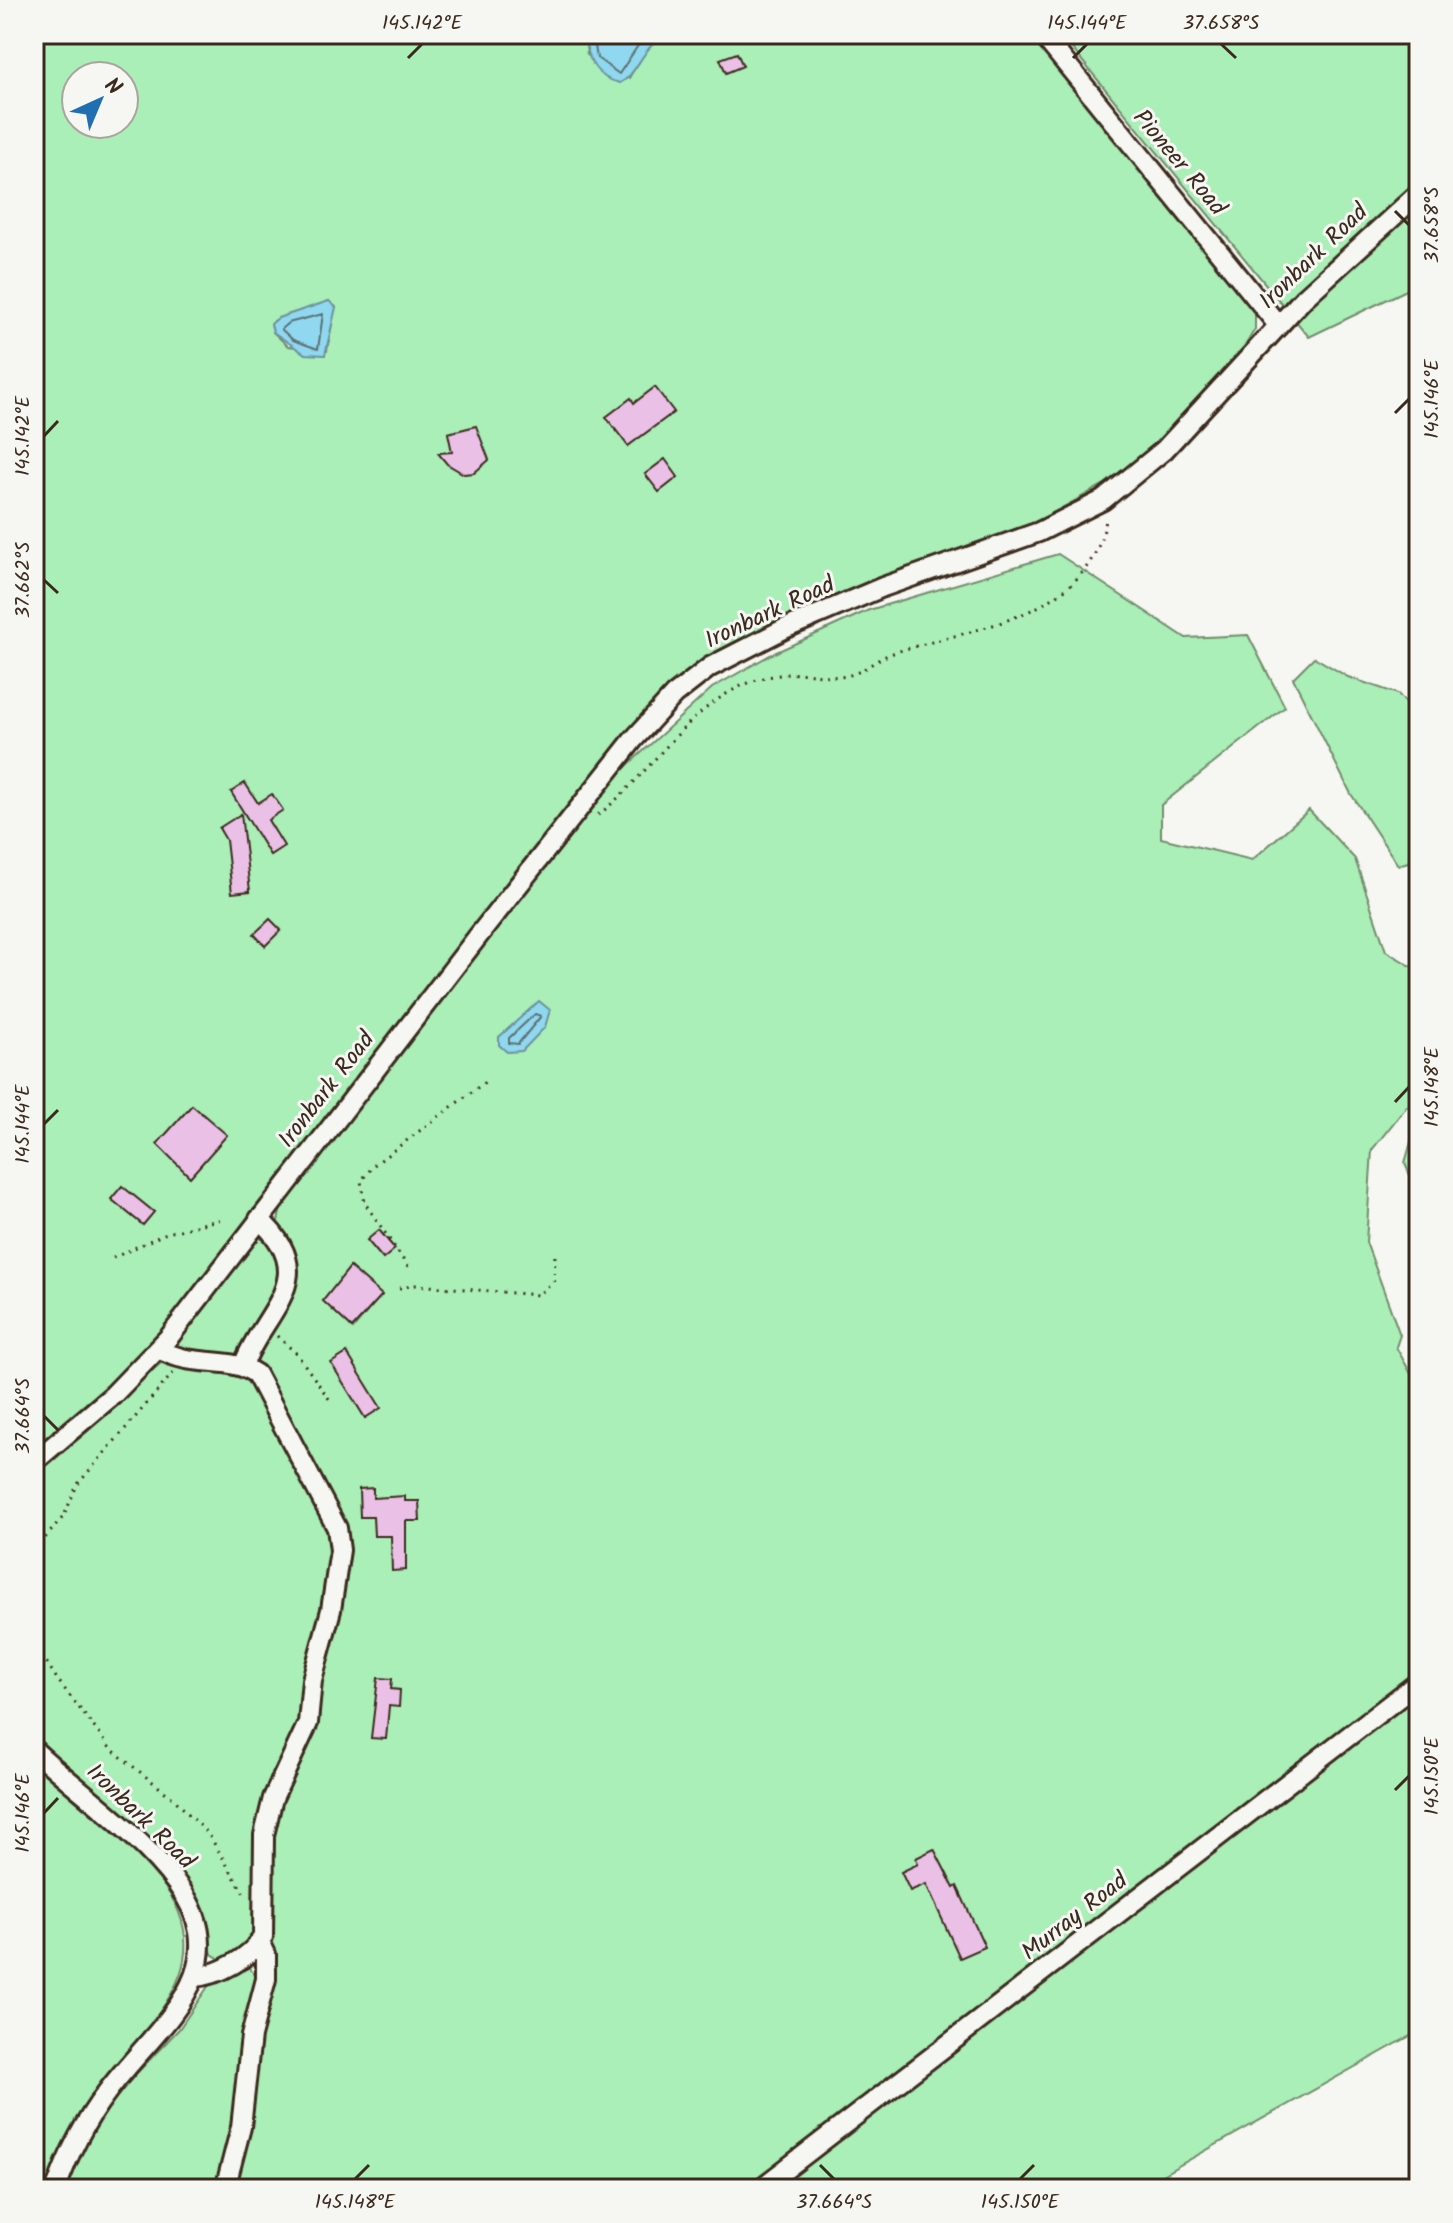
<svg xmlns="http://www.w3.org/2000/svg" width="1453" height="2223" viewBox="0 0 1453 2223" font-family="Kalam,sans-serif">
<style>
.green{fill:#aaeeb8;stroke:#728c6b;stroke-width:2;fill-rule:evenodd}
.water{fill:#8fd8f0;stroke:#6d929c;stroke-width:2}
.lines{fill:none;stroke-linecap:round;stroke-linejoin:round}
.shore{stroke:#5d7072;stroke-width:2}
.building{fill:#ebc0e6;stroke:#3b2a1e;stroke-width:2}
.minor-casing{stroke:#3b2a1e;stroke-width:24}
.path{stroke:#3b2a1e;stroke-width:3;stroke-dasharray:2 6;stroke-linecap:butt}
.minor{stroke:#f6f6f2;stroke-width:18}
.ticks{fill:none;stroke:#3b2a1e;stroke-width:3}
.labels{text-anchor:middle;dominant-baseline:central;stroke-width:6;stroke-linejoin:round;paint-order:stroke}
.street-label{font-size:24px;fill:#3b2a1e;stroke:#f6f6f2}
.neatline{fill:none;stroke:#3b2a1e;stroke-width:3}
.ticks-label{font-size:20px;text-anchor:middle;fill:#3b2a1e}
</style>
<rect width="100%" height="100%" fill="#f6f6f2"/>
<filter id="ink" filterUnits="userSpaceOnUse"><feTurbulence type="fractalNoise" baseFrequency=".0125" numOctaves="2"/><feDisplacementMap in="SourceGraphic" scale="16" xChannelSelector="R" yChannelSelector="G"/><feConvolveMatrix kernelMatrix="1 2 1 2 8 2 1 2 1" color-interpolation-filters="sRGB"/></filter>
<g filter="url(#ink)">
<!-- green -->
<g class="green">
<path d="M34 34H585L587 55 629 78 646 48 666 34H1032L1255 308V329L1242 351 1151 449 1108 482 1035 523 869 581 763 627 713 653 661 693 518 869 170 1323 98 1397 34 1448ZM76 76H124V124H76ZM329 301 332 324 327 351 288 346 273 332 274 321Z"/>
<path d="M1060 34H1419V284L1309 337Z"/>
<path d="M1058 554 1186 638 1248 635 1285 707 1161 805V838L1252 860 1309 810 1355 859 1386 951 1416 969 1419 1112 1407 1106 1372 1150 1366 1242 1400 1335 1396 1347 1419 1388V1672L748 2189H231L272 1959 267 1836 283 1789 345 1549 254 1357 290 1289 277 1226 282 1203 617 775 712 688 772 654 869 610ZM350 1267 381 1295 353 1329 323 1301Z"/>
<path d="M1314 657 1348 677 1398 694 1419 717V859L1398 865 1351 794 1293 678Z"/>
<path d="M1419 1114V1198L1405 1163Z"/>
<path d="M265 1234 272 1237 283 1279 239 1354 216 1360 174 1346 251 1245Z"/>
<path d="M162 1362 247 1372 337 1536 303 1725 276 1783 254 1939 223 1961 212 1954 205 1927 34 1736V1475Z"/>
<path d="M1419 1691V2031L1137 2189H773Z"/>
<path d="M34 1763C75 1802 124 1835 159 1879 229 1967 144 2025 94 2092 72 2121 57 2155 45 2189H34Z"/>
<path d="M247 1965 258 1979 242 2090 220 2189H67L83 2148 116 2095 179 2029 209 1985Z"/>
</g>
<!-- water -->
<g class="water">
<path d="M585 34H666C642 47 637 75 620 83 595 78 586 57 585 34Z"/>
<path d="M329 301 336 307 325 355 305 354 273 332 271 324 278 318Z"/>
<path d="M539 1001 550 1010 545 1027 522 1051 507 1052 499 1045V1037Z"/>
</g>
<g class="lines">
<!-- shore -->
<g class="shore">
<path d="M593 34 597 58 619 74 639 44 651 34"/>
<path d="M323 314 318 349 293 340 281 329 288 323Z"/>
<path d="M535 1014 541 1016 518 1044 509 1043V1038Z"/>
</g>
</g>
<!-- building -->
<g class="building">
<path d="M737 53 743 66 726 73 720 59Z"/>
<path d="M655 387 674 412 628 446 606 417 631 398 634 403Z"/>
<path d="M476 426 489 460 474 473 464 474 447 464 438 453 452 452 448 433Z"/>
<path d="M665 459 678 477 659 492 645 474Z"/>
<path d="M245 783 258 803 272 794 283 810 268 820 284 846 270 855 231 792Z"/>
<path d="M241 814 250 891 232 893 226 840 219 828Z"/>
<path d="M270 919 281 930 265 946 254 934Z"/>
<path d="M192 1105 227 1135 190 1177 157 1144Z"/>
<path d="M122 1186 154 1212 143 1225 111 1199Z"/>
<path d="M379 1230 395 1249 383 1259 367 1240Z"/>
<path d="M350 1267 382 1295 352 1328 323 1301Z"/>
<path d="M347 1353 381 1408 365 1418 331 1363Z"/>
<path d="M373 1488V1498L405 1496V1501H419L420 1521H406V1570L392 1571 391 1536H374L373 1517H360L359 1489Z"/>
<path d="M378 1678 392 1679 391 1689 400 1690 399 1707 389 1706 386 1739 371 1738Z"/>
<path d="M934 1849 954 1888 957 1886 985 1947 960 1958 926 1884 910 1891 901 1872 918 1864 916 1858Z"/>
</g>
<g class="lines">
<!-- minor casing -->
<g class="minor-casing">
<g id="minor">
<path d="M1042 34 1278 325"/>
<path d="M159 1349C193 1369 230 1355 256 1374L337 1528 340 1550 331 1610 312 1680 308 1723 273 1798 264 1835 263 1937C250 1958 219 1975 195 1977"/>
<path d="M243 1366C262 1312 324 1278 259 1219"/>
<path d="M34 1462 113 1395 170 1336 479 935 633 740 674 695 710 667 784 629 883 587 1039 532 1103 500 1164 450 1304 298 1419 193"/>
<path d="M34 1750C80 1793 139 1833 177 1884 242 1971 154 2028 107 2092 85 2121 68 2154 56 2189"/>
<path d="M225 2189 241 2127 251 2036 266 1979V1954L260 1942"/>
<path d="M760 2189 1419 1682"/>
</g>
</g>
<!-- path -->
<g class="path">
<path d="M598 815C648 777 680 717 737 688 761 676 787 672 814 674 825 675 839 679 850 675 865 671 877 658 893 653 970 628 1089 619 1106 520"/>
<path d="M113 1258 164 1234 222 1219"/>
<path d="M408 1267 365 1203 361 1181 374 1165 485 1082"/>
<path d="M399 1288 416 1285 538 1295 554 1281 555 1254"/>
<path d="M277 1336 297 1354 332 1403"/>
<path d="M34 1575 39 1545 64 1516 77 1485 174 1372"/>
<path d="M34 1642 57 1679 110 1748 174 1799 209 1835 245 1895"/>
</g>
<!-- minor -->
<use href="#minor" class="minor"/>
</g>
</g>
<!-- ticks -->
<path class="ticks" d="M1221 44 1236 58M408 58 422 44M1073 58 1087 44M1395 211 1409 225M1395 413 1409 399M44 436 58 421M44 580 58 593M1395 1102 1409 1087M44 1124 58 1110M44 1416 58 1430M1395 1790 1409 1776M44 1813 58 1798M820 2165 834 2179M355 2179 369 2165M1020 2179 1034 2165"/>
<g class="labels">
<!-- street labels -->
<g class="street-label">
<text transform="translate(1179 163) rotate(50)">Pioneer Road</text>
<text transform="translate(1314 257) rotate(-44)">Ironbark Road</text>
<text transform="translate(770 613) rotate(-25)">Ironbark Road</text>
<text transform="translate(327 1090) rotate(-52)">Ironbark Road</text>
<text transform="translate(140 1817) rotate(44)">Ironbark Road</text>
<text transform="translate(1075 1917) rotate(-38)">Murray Road</text>
</g>
</g>
<!-- margin -->
<rect width="1453" height="2223" fill="none" stroke="#f6f6f2" stroke-width="88"/>
<!-- north arrow -->
<g transform="translate(100 100) rotate(44)"><circle r="38" fill="#f6f6f2" stroke="#aba49d" stroke-width="2"/>
<path d="M0-6L14 30L0 20L-14 30Z" fill="#1f6fb2"/>
<text y="-12" font-size="22" font-weight="bold" text-anchor="middle" fill="#3b2a1e">N</text>
</g>
<rect x="44" y="44" width="1365" height="2135" class="neatline"/>
<g class="ticks-label">
<text x="422" y="29">145.142°E</text>
<text x="1087" y="29">145.144°E</text>
<text x="1221" y="29">37.658°S</text>
<text transform="translate(1431 225) rotate(-90)" y="7">37.658°S</text>
<text transform="translate(1431 399) rotate(-90)" y="7">145.146°E</text>
<text transform="translate(22 436) rotate(-90)" y="7">145.142°E</text>
<text transform="translate(22 580) rotate(-90)" y="7">37.662°S</text>
<text transform="translate(1431 1087) rotate(-90)" y="7">145.148°E</text>
<text transform="translate(22 1124) rotate(-90)" y="7">145.144°E</text>
<text transform="translate(22 1416) rotate(-90)" y="7">37.664°S</text>
<text transform="translate(1431 1776) rotate(-90)" y="7">145.150°E</text>
<text transform="translate(22 1813) rotate(-90)" y="7">145.146°E</text>
<text x="355" y="2208">145.148°E</text>
<text x="834" y="2208">37.664°S</text>
<text x="1020" y="2208">145.150°E</text>
</g>
</svg>
